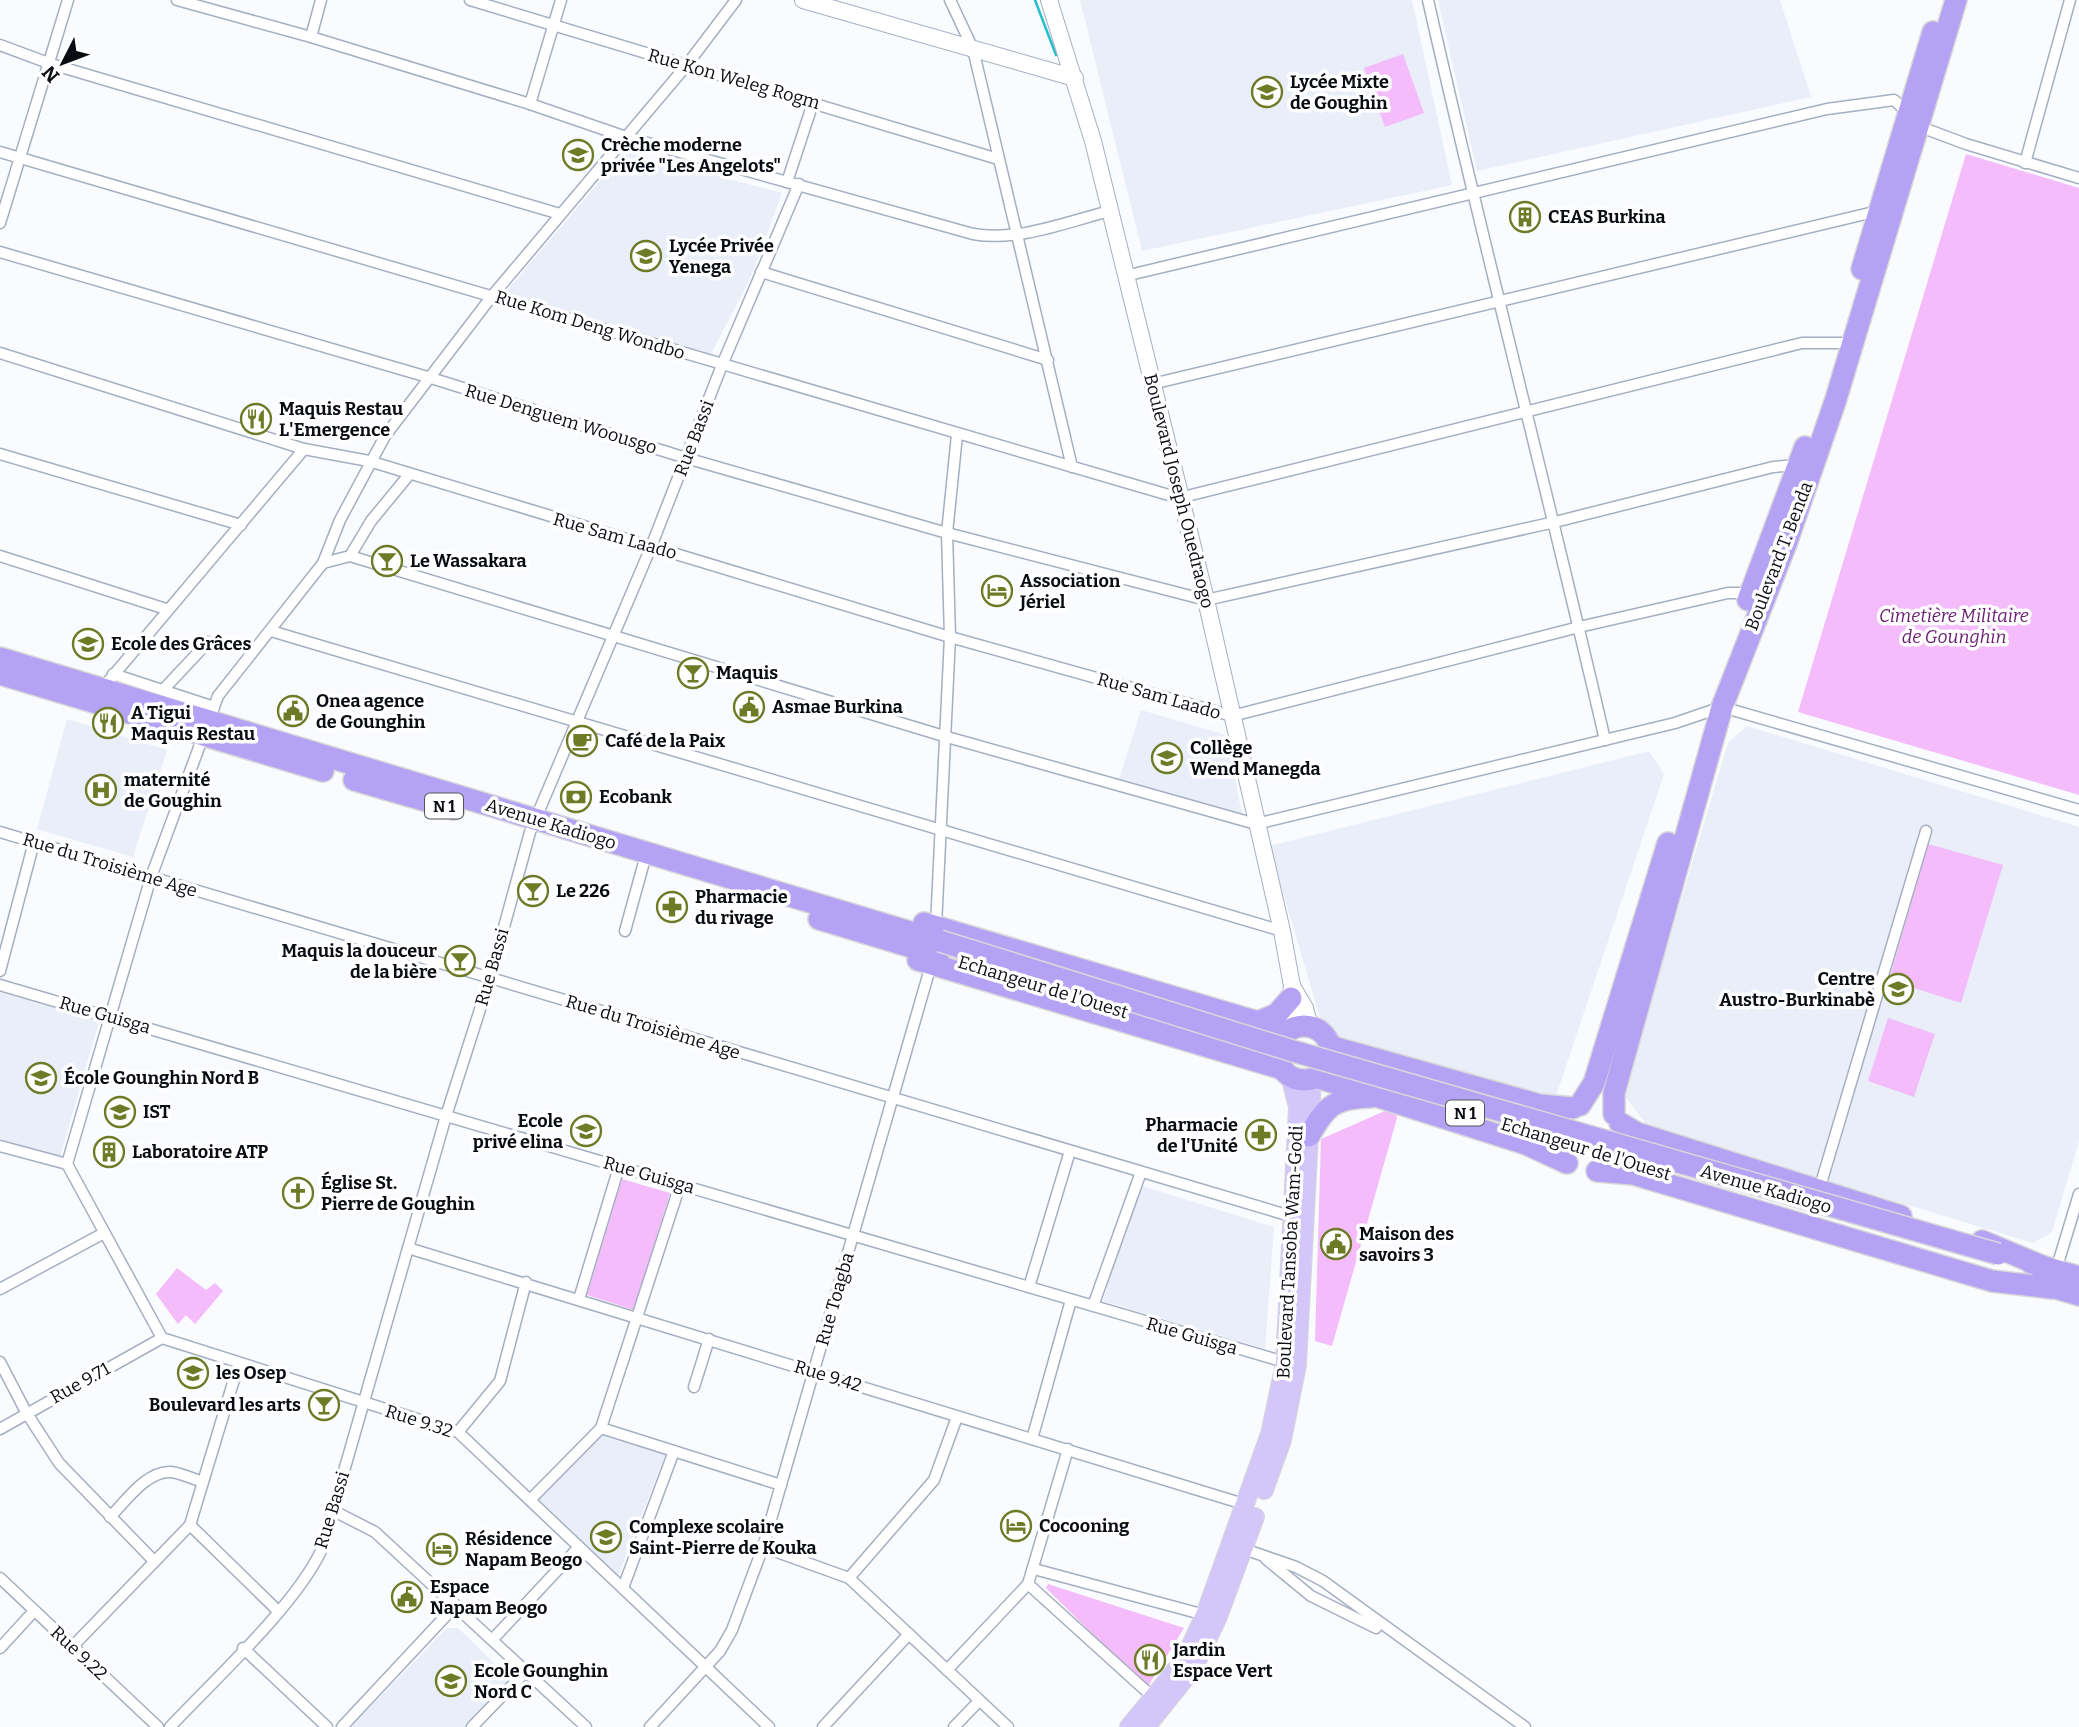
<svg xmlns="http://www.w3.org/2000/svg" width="2079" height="1727" viewBox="0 0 2079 1727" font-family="Bitter,serif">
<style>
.built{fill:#e9eef9}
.green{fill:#f4bcfa}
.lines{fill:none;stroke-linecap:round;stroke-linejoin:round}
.stream{stroke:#25bfce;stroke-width:2.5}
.street-casing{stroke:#a5afc1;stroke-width:13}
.secondary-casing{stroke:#a5afc1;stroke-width:18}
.primary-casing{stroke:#d8d8d9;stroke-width:20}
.highway-casing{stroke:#d8d8d9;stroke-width:24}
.street{stroke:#fff;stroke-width:10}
.secondary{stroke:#fff;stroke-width:16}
.primary{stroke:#d2c7f8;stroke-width:18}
.highway{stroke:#b4a2f4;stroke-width:21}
.highway-bridge-casing{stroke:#d8d8d9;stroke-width:24;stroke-linecap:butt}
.highway-bridge{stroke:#b4a2f4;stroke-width:21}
.labels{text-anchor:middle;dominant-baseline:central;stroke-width:7;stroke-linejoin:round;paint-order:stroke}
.shield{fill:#fff;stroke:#535559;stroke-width:2}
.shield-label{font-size:16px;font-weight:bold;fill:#090c12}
.street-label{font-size:18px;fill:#090c12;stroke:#fff}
.poi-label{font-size:18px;font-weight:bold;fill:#090c12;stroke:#fff;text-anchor:start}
.park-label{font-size:18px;font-style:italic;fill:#671c70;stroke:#fff}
</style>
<rect width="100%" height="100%" fill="#f9fbff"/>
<!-- built -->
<g class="built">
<path d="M1080 0H1412L1452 185 1142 251Z"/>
<path d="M1438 0H1780L1811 97 1477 171Z"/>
<path d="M625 152 782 193 750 279 711 354 504 294Z"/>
<path d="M1141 710 1226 735 1243 819 1119 779Z"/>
<path d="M67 719 167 750 133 857 37 829Z"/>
<path d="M1747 726 2079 827V1141L2052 1232 2033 1243 1648 1126 1623 1094 1728 743Z"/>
<path d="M1649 751 1664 774 1554 1102 1324 1031 1269 846Z"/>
<path d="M0 988 100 1018 60 1157 0 1139Z"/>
<path d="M1139 1185 1274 1227 1265 1349 1103 1301Z"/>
<path d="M599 1435 665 1455 618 1576 538 1499Z"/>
<path d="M447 1628H458L507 1676 506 1686 467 1727H351Z"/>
</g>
<!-- green -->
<g class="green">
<path d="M1403 54 1424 113 1385 127 1364 68Z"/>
<path d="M1966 154 2079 188V795L1798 712Z"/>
<path d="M1928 844 2003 865 1961 1003 1889 980Z"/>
<path d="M1888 1018 1935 1034 1914 1097 1868 1081Z"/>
<path d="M1387 1110 1395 1112 1397 1118 1332 1346 1315 1341 1321 1139Z"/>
<path d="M622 1179 670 1193 634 1310 587 1295Z"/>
<path d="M177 1268 206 1290 215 1283 223 1291 195 1324 186 1315 178 1324 156 1294Z"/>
<path d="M1048 1584 1184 1628 1147 1688 1046 1588Z"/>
</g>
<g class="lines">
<!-- stream -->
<path class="stream" d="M1035 0 1056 55"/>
<!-- street casing -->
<g class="street-casing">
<g id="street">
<path d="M177 0 311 37 530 104 626 137 973 234C1018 242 1066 222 1110 211"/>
<path d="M470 0 998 159"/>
<path d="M950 0 973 49 1072 467"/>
<path d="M1428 0C1484 248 1548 493 1605 740"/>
<path d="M311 37 321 0"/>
<path d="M0 45 51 64 560 214"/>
<path d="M530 104 561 0"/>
<path d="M1918 126 1966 144 2079 178"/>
<path d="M0 152 1179 498 1802 343H1841"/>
<path d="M2025 163 2070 0"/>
<path d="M787 182 813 103"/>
<path d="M0 223 68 0"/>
<path d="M0 252 431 378 686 458 947 533 1206 600 1555 522 1773 467 1798 465"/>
<path d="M761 272 1048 360"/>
<path d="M1125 276 1827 109 1894 100 1908 113"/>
<path d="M0 353 304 449 369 461 950 637 1232 716 1579 627 1728 593H1751"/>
<path d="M1152 384 1878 211"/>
<path d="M0 454 241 525"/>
<path d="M0 556 166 609"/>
<path d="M350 556 947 737 1256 824 1675 723 1722 707 2079 810"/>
<path d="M323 563 350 556 371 521 408 476"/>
<path d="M271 631 1282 931"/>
<path d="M113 674 214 707"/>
<path d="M101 690 304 449"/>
<path d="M163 690 208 642"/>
<path d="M0 832 1297 1218"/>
<path d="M936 926 950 637 947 533 957 435"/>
<path d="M625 931 644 862"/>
<path d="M0 971 34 842"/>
<path d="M0 985 1288 1363"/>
<path d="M0 1146 67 1164"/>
<path d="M67 1164 151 877 218 696 323 563 340 520 385 436 492 296 686 66 736 0"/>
<path d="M67 1164 162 1338 458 1432 769 1727"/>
<path d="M1819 1190 1926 831"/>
<path d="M408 1248 1247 1505"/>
<path d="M2056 1270 2079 1194"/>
<path d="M1029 1287 1070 1151"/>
<path d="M0 1289 104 1233"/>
<path d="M579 1299 619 1167"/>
<path d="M1093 1306 1141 1172"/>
<path d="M0 1362 26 1412 59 1463 154 1561"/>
<path d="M694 1387 709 1339"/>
<path d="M601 1428 781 1485"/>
<path d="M0 1429 162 1338"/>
<path d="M458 1432 500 1381 526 1282"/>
<path d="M1032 1439 1071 1300"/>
<path d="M530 1500 601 1428 680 1185"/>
<path d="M332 1510 375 1532 586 1727"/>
<path d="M110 1517C126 1501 146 1471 171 1472 181 1473 193 1479 203 1482"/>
<path d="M190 1525 278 1611"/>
<path d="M763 1547 849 1578 1008 1727"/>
<path d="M1244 1549 1296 1567 1323 1581 1525 1727"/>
<path d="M1266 1559 1311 1596 1376 1628"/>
<path d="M1034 1569 1205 1615"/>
<path d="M0 1578 158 1727"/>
<path d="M849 1578 934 1480 957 1417"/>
<path d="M1028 1584 1155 1699"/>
<path d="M623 1588 674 1451"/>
<path d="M493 1639 579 1547"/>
<path d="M73 1646 190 1525 239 1363"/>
<path d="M0 1648 34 1611"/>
<path d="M243 1648 327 1727"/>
<path d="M947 1670 1028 1584 1068 1449"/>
<path d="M170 1727C214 1680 294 1607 321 1551L446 1116 490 978 530 832 651 547 722 365 799 184"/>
<path d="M342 1727 456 1605"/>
<path d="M472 1727 527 1670"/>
<path d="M650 1727 720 1651 732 1630 763 1547 931 965"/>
<path d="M823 1727 909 1634"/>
<path d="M954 1727 979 1701"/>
</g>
</g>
<!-- secondary casing -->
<g class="secondary-casing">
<g id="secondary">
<path d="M803 0 1075 78"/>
<path d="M1049 0 1093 141 1206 600 1282 931 1292 986 1290 1006 1295 1028"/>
<path d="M1292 986 1305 1008 1310 1027"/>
</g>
</g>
<!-- primary casing -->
<g class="primary-casing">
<g id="primary">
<path d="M1264 1490 1282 1440 1297 1365 1312 1079"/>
<path d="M1129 1727 1184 1660 1205 1615 1270 1434 1285 1363 1298 1107 1290 1076"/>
<path d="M1146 1727 1194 1667 1217 1619 1255 1517"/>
</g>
</g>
<!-- highway casing -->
<g class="highway-casing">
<g id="highway">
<path d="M1862 269 1933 32"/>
<path d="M1748 600 1805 447"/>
<path d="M0 658 940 941"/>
<path d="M0 674 323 771"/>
<path d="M354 780 454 809"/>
<path d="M819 919 938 955"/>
<path d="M924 923 1288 1031"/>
<path d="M918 960 1283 1069"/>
<path d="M1258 1022 1277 1014 1291 998"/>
<circle cx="1304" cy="1053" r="27"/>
<path d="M1330 1046 1540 1105 1573 1108"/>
<path d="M1316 1077 1526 1144 1567 1163"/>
<path d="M1580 1105 1594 1083 1668 843"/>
<path d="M1614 1114V1093L1722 707 1786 544 1835 402 1956 0"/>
<path d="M1620 1123 1637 1133 1901 1216"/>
<path d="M1309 1136C1326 1106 1334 1098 1370 1097"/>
<path d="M1597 1171 1633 1174 1992 1281 2052 1288"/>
<path d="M1982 1241 2044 1267"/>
<path d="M2031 1263 2079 1277"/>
<path d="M2039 1283 2079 1295"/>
</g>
</g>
<!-- street -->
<use href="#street" class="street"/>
<!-- secondary -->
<use href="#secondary" class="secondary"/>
<!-- primary -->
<use href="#primary" class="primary"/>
<!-- highway -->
<use href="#highway" class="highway"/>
<!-- highway-bridge casing -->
<g class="highway-bridge-casing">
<path id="highway-bridge" d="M940 941 1293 1051 1998 1254"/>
</g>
<!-- highway-bridge -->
<use href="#highway-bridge" class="highway-bridge"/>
</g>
<!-- icons -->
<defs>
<g id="school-ring" transform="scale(1.575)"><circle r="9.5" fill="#fff" stroke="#6d7b27" stroke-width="1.5"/><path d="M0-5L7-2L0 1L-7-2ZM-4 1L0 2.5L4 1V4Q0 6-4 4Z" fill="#6d7b27"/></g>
<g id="building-ring" transform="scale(1.575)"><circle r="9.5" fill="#fff" stroke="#6d7b27" stroke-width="1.5"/><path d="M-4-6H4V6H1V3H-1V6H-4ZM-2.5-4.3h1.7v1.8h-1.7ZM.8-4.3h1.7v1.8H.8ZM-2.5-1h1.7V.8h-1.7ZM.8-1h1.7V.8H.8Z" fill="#6d7b27"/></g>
<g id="restaurant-ring" transform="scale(1.575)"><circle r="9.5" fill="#fff" stroke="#6d7b27" stroke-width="1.5"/><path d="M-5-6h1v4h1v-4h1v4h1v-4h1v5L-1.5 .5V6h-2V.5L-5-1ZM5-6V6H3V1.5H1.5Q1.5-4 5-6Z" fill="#6d7b27"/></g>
<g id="bar-ring" transform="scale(1.575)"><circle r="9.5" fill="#fff" stroke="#6d7b27" stroke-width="1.5"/><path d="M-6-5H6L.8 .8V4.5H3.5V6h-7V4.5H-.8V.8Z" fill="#6d7b27"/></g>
<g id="hotel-ring" transform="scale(1.575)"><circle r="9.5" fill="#fff" stroke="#6d7b27" stroke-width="1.5"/><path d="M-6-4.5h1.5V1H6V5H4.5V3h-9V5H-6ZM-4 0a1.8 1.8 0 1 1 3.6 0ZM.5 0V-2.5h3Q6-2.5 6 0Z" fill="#6d7b27"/></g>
<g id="civic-ring" transform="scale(1.575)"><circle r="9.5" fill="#fff" stroke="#6d7b27" stroke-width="1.5"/><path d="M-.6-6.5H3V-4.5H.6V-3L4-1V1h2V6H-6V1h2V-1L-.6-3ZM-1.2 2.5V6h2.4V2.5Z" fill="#6d7b27"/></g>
<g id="cafe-ring" transform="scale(1.575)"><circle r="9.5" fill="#fff" stroke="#6d7b27" stroke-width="1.5"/><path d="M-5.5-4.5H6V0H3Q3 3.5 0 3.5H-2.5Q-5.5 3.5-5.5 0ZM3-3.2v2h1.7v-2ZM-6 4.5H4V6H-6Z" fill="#6d7b27"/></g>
<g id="hospital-ring" transform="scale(1.575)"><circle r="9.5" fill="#fff" stroke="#6d7b27" stroke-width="1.5"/><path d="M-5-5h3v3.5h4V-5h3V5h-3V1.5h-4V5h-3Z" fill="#6d7b27"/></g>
<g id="bank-ring" transform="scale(1.575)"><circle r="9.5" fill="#fff" stroke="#6d7b27" stroke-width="1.5"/><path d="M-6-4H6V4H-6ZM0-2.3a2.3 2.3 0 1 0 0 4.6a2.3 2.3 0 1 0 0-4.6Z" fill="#6d7b27"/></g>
<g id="pharmacy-ring" transform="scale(1.575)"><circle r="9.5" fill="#fff" stroke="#6d7b27" stroke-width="1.5"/><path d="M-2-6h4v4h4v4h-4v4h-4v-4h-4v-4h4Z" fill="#6d7b27"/></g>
<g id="university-ring" transform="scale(1.575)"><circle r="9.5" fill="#fff" stroke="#6d7b27" stroke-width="1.5"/><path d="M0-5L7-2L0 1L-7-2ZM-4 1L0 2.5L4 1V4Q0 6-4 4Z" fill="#6d7b27"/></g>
<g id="church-ring" transform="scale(1.575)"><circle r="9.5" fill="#fff" stroke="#6d7b27" stroke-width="1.5"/><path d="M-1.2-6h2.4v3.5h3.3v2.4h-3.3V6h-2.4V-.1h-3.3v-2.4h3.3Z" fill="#6d7b27"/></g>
</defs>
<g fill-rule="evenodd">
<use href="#school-ring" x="1267" y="92"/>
<use href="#school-ring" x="578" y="155"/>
<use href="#building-ring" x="1525" y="217"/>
<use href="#school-ring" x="646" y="256"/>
<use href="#restaurant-ring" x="256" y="419"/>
<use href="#bar-ring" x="387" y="561"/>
<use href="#hotel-ring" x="997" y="591"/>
<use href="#school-ring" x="88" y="644"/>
<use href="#bar-ring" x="693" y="673"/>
<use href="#civic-ring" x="749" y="707"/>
<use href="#civic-ring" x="293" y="711"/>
<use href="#restaurant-ring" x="108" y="723"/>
<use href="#cafe-ring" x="582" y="741"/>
<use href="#school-ring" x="1167" y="758"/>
<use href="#hospital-ring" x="101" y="790"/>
<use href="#bank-ring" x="576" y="797"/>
<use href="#bar-ring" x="533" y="891"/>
<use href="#pharmacy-ring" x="672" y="907"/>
<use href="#bar-ring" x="460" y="961"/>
<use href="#school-ring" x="1898" y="989"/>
<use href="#school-ring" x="41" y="1078"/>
<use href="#university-ring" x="120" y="1112"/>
<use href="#school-ring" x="586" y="1131"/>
<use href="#pharmacy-ring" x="1261" y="1135"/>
<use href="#building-ring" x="109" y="1152"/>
<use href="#church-ring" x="298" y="1193"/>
<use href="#civic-ring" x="1336" y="1244"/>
<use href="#school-ring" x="193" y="1373"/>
<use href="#bar-ring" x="324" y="1405"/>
<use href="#hotel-ring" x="1016" y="1526"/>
<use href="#school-ring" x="606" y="1537"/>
<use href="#hotel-ring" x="442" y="1549"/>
<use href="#civic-ring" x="407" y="1597"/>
<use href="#restaurant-ring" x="1150" y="1660"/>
<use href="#school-ring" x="451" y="1681"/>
</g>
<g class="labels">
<!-- shield labels -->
<g class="shield">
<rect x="425" y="793.5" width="38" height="25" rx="5"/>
<rect x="1446" y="1100.5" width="38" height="25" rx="5"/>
</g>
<g class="shield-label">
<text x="444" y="806">N 1</text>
<text x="1465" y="1113">N 1</text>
</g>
<!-- street labels -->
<g class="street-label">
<text transform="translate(734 79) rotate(16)">Rue Kon Weleg Rogm</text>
<text transform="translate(590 325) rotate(17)">Rue Kom Deng Wondbo</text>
<text transform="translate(561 419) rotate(17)">Rue Denguem Woousgo</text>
<text transform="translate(694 438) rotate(-69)">Rue Bassi</text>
<text transform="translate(1179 491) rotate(76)">Boulevard Joseph Ouedraogo</text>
<text transform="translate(615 536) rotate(16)">Rue Sam Laado</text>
<text transform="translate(1779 556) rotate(-69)">Boulevard T. Benda</text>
<text transform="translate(1159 696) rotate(16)">Rue Sam Laado</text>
<text transform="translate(551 824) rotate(17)">Avenue Kadiogo</text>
<text transform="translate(110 865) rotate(17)">Rue du Troisième Age</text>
<text transform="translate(492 967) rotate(-74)">Rue Bassi</text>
<text transform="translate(1043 987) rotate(17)">Echangeur de l'Ouest</text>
<text transform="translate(105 1015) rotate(16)">Rue Guisga</text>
<text transform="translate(653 1027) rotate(17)">Rue du Troisième Age</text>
<text transform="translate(1586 1149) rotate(17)">Echangeur de l'Ouest</text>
<text transform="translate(649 1175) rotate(16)">Rue Guisga</text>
<text transform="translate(1766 1189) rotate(16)">Avenue Kadiogo</text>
<text transform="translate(1290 1252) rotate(-87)">Boulevard Tansoba Wam-Godi</text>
<text transform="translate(835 1299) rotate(-74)">Rue Toagba</text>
<text transform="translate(1192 1336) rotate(16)">Rue Guisga</text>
<text transform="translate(828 1376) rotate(17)">Rue 9.42</text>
<text transform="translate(80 1383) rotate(-29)">Rue 9.71</text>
<text transform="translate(419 1421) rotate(18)">Rue 9.32</text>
<text transform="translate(332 1510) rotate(-73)">Rue Bassi</text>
<text transform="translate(79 1653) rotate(43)">Rue 9.22</text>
</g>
<!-- poi labels -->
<g class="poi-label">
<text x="1290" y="82">Lycée Mixte<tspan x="1290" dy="21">de Goughin</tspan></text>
<text x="601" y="145">Crèche moderne<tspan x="601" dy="21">privée "Les Angelots"</tspan></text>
<text x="1548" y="217">CEAS Burkina</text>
<text x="669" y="246">Lycée Privée<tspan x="669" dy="21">Yenega</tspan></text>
<text x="279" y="409">Maquis Restau<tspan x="279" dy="21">L'Emergence</tspan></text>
<text x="410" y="561">Le Wassakara</text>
<text x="1020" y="581">Association<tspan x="1020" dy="21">Jériel</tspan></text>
<text x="111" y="644">Ecole des Grâces</text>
<text x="716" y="673">Maquis</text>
<text x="316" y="701">Onea agence<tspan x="316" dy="21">de Gounghin</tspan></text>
<text x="772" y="707">Asmae Burkina</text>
<text x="131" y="713">A Tigui<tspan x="131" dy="21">Maquis Restau</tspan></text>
<text x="605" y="741">Café de la Paix</text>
<text x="1190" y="748">Collège<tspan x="1190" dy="21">Wend Manegda</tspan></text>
<text x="124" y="780">maternité<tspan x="124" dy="21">de Goughin</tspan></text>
<text x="599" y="797">Ecobank</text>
<text x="556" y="891">Le 226</text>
<text x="695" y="897">Pharmacie<tspan x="695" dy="21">du rivage</tspan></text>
<text x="437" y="951" text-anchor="end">Maquis la douceur<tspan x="437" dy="21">de la bière</tspan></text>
<text x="1875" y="979" text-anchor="end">Centre<tspan x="1875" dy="21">Austro-Burkinabè</tspan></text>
<text x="64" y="1078">École Gounghin Nord B</text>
<text x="143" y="1112">IST</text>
<text x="563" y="1121" text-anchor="end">Ecole<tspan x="563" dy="21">privé elina</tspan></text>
<text x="1238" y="1125" text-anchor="end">Pharmacie<tspan x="1238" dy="21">de l'Unité</tspan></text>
<text x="132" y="1152">Laboratoire ATP</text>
<text x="321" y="1183">Église St.<tspan x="321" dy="21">Pierre de Goughin</tspan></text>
<text x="1359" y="1234">Maison des<tspan x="1359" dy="21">savoirs 3</tspan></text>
<text x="216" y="1373">les Osep</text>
<text x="301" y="1405" text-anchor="end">Boulevard les arts</text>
<text x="1039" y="1526">Cocooning</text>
<text x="629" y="1527">Complexe scolaire<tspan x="629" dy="21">Saint-Pierre de Kouka</tspan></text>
<text x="465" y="1539">Résidence<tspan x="465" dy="21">Napam Beogo</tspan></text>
<text x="430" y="1587">Espace<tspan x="430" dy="21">Napam Beogo</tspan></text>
<text x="1173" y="1650">Jardin<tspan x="1173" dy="21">Espace Vert</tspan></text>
<text x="474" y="1671">Ecole Gounghin<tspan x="474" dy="21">Nord C</tspan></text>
</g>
<!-- park labels -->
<g class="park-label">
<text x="1954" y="616">Cimetière Militaire<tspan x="1954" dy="21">de Gounghin</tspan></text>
</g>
</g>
<!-- north arrow -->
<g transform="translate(63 63) rotate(228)" stroke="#ffffff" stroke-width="5" paint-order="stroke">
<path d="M0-5L12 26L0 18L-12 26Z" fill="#090c12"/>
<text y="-10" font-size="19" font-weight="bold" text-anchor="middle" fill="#090c12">N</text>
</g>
</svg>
